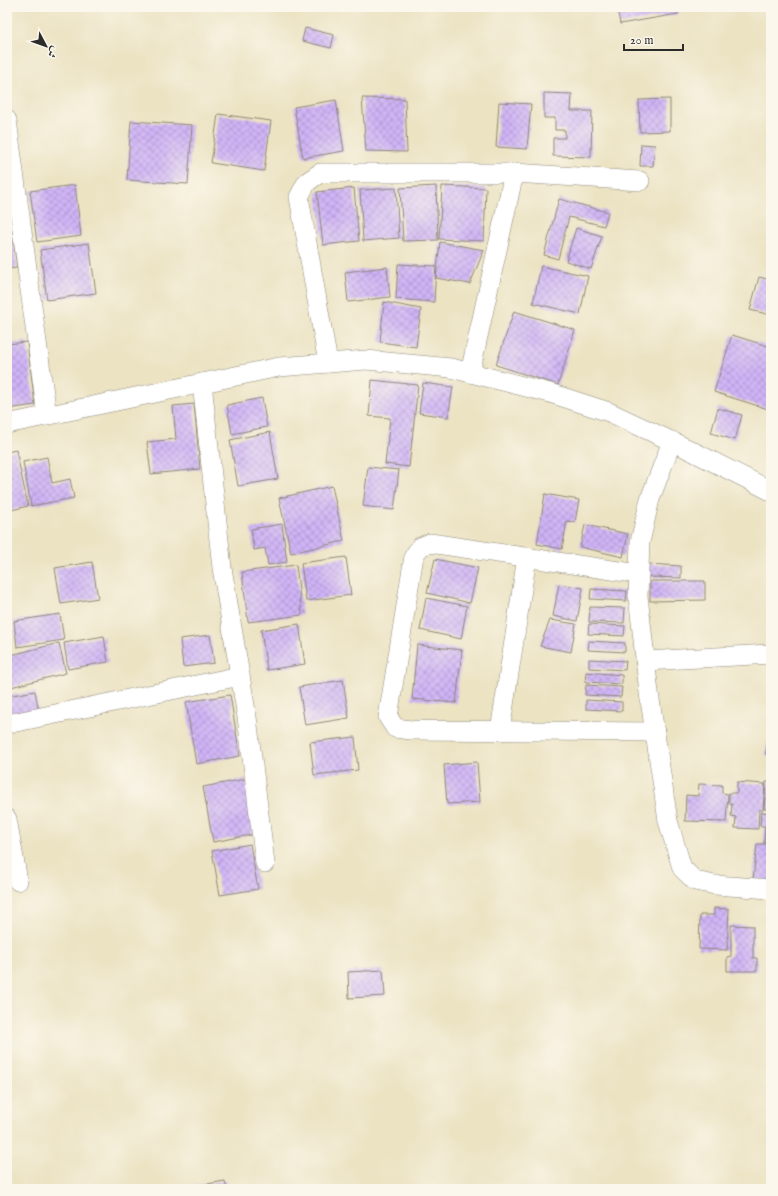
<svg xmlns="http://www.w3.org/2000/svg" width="778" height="1196" viewBox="0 0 778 1196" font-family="'IM FELL English',Amiri,serif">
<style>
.building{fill:url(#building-cross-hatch)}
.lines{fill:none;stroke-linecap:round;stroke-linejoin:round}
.minor-casing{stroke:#8c8777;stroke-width:20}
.minor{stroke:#fff;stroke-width:19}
</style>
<defs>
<pattern id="building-cross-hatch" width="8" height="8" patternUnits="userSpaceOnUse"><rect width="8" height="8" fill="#d0b5f7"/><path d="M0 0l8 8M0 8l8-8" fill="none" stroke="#a993c8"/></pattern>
</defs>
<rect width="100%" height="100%" fill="#fbf7ec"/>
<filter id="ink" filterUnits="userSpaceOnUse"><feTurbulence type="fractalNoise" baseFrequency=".025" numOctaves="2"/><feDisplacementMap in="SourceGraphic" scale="8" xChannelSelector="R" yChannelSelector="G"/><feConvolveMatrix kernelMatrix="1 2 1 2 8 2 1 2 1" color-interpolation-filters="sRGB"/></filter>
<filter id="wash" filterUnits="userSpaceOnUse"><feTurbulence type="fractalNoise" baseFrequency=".012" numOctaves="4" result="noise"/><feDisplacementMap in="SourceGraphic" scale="16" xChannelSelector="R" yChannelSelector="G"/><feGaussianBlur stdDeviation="0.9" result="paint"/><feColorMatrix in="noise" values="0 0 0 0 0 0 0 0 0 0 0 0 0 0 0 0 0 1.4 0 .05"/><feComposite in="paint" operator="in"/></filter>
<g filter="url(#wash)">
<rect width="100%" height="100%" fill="#ece3c3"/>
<g id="blocks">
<!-- building -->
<g class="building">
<path d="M617 7H677L678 14 620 24Z"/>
<path d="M305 28 334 35 331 48 302 41Z"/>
<path d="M544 93 572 94 571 111H592L591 157 553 156V138H565V130H555V118H544Z"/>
<path d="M362 98 405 99 407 152 366 151Z"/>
<path d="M670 99V131L640 132 639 100Z"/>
<path d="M336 100 344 151 303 158 294 107Z"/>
<path d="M499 102 531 104 527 149 496 147Z"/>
<path d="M218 114 271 121 264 171 211 163Z"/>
<path d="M131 121 192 125 188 184 127 180Z"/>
<path d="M641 144 655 145 653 166H640Z"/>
<path d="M75 185 81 236 37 242 30 191Z"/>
<path d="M436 186 438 240 403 241 400 188Z"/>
<path d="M442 186 486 188 484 241 439 239Z"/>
<path d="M354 188 359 241 323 245 317 192Z"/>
<path d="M396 188 399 238 363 241 360 190Z"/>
<path d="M7 198H8L17 268 7 269Z"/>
<path d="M559 199 608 212 604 226 569 217 558 259 544 255Z"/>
<path d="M576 228 602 236 591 269 566 261Z"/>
<path d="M440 242 484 250 470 284 436 278Z"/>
<path d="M89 243 96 293 47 300 40 250Z"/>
<path d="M398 264 436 266 434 302 396 299Z"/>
<path d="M541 266 588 276 580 314 533 303Z"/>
<path d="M387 267 390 297 348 302 345 272Z"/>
<path d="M759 277 771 280V315L750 310Z"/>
<path d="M384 302 421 309 416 347 380 342Z"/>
<path d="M514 311 575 330 558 385 496 365Z"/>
<path d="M732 335 771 347V399L768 409 714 392Z"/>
<path d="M27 342 35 405 7 409V344Z"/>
<path d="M372 380 418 385 409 467 385 464 390 418 369 416Z"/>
<path d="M423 383 453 387 448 417 419 413Z"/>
<path d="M262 398 267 427 232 434 227 405Z"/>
<path d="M194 404 200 469 151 474 147 442 176 439 173 406Z"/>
<path d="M718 408 742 415 735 440 711 433Z"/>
<path d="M270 432 278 479 238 486 230 440Z"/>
<path d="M16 450 28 506 7 511V452Z"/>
<path d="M47 457 52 483 70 479 74 498 31 506 23 462Z"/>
<path d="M368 467 399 470 394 510 363 506Z"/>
<path d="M332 486 344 541 291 553 279 498Z"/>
<path d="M545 494 579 500 575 522 567 521 562 549 537 544Z"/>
<path d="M282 524 287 562 268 565 265 548 254 550 251 529Z"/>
<path d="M585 525 628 534 623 557 580 547Z"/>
<path d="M346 557 351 595 306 601 301 563Z"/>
<path d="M435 559 478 568 470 603 427 593Z"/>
<path d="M92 562 98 598 61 604 55 568Z"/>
<path d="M647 564 681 566V578L650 577Z"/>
<path d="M296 565 302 615 248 622 242 572Z"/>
<path d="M650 581H705V600L650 601Z"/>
<path d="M559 584 583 588 577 621 553 616Z"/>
<path d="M591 589 627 591 626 601 590 599Z"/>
<path d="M426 598 467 606 461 639 420 630Z"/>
<path d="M590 607 625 608 624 623 589 622Z"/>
<path d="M60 614 64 640 17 647 14 621Z"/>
<path d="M550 620 576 624 571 652 540 646Z"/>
<path d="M299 624 305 664 267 670 261 630Z"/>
<path d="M589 624 625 626 624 636 588 634Z"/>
<path d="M210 635 214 663 183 667 180 639Z"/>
<path d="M104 636 108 662 68 669 64 643Z"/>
<path d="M589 641 625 643V652L588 650Z"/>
<path d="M59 643 66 673 7 688V656Z"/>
<path d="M417 645 462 650 456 703 412 699Z"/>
<path d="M589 659 626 661 625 670 589 668Z"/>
<path d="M586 672 622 675V684L585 682Z"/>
<path d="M343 680 349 718 305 725 299 687Z"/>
<path d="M586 685 622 687 621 697 585 695Z"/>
<path d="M35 691 39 713 7 719V696Z"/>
<path d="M230 695 240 756 196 764 186 702Z"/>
<path d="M586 700 622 702V711L586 709Z"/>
<path d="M355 737 358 770 314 775 310 742Z"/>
<path d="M767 744H771V755H766Z"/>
<path d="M477 762 480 802 447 804 444 765Z"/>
<path d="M246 779 256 834 213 842 203 787Z"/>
<path d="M737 782 765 784 763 810H759L758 829 735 828 736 817 731 816 732 804H729V793H737Z"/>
<path d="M766 782H771V809H764Z"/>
<path d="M699 784 722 785V793L728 794 726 822 685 821 686 795 698 796Z"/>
<path d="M761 812 771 813V844L764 843 765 826H760Z"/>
<path d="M250 844 258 889 220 895 212 851Z"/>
<path d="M757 844H771V882L753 880Z"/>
<path d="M714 908 729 909 727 950 699 949 700 915H714Z"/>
<path d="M731 925 753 926V958H757V971H727V957L731 956Z"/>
<path d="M383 970 385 996 349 998 348 972Z"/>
<path d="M225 1181 227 1189H183V1188Z"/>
</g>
</g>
</g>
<g filter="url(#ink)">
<use href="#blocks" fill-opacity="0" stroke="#8c8777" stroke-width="1"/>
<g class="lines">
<!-- minor casing -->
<g class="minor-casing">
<g id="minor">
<path d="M7 120 47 416"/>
<path d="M328 363 299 197 307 182 320 173H514L640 181"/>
<path d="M470 373 514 173"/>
<path d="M202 383 222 568 247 717 265 863"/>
<path d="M7 424 279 367 366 360 451 368 550 393 609 412 686 448 771 491"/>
<path d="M672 441 650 499 640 542 638 596 649 693 668 821 682 868 695 881 715 885 771 889"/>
<path d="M639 574 430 543 420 547 414 556 388 717 395 728 411 730 655 732"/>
<path d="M645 661 771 654"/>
<path d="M7 724 240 676"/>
<path d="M500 731 527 557"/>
<path d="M7 819 18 881"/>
</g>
</g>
<!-- minor -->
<use href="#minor" class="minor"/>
</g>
</g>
<!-- margin -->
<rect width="778" height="1196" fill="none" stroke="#fbf7ec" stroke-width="24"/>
<!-- north arrow -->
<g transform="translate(46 46) rotate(131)" stroke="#fbf7ec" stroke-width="3" paint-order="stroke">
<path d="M0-3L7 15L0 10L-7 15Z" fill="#2b2b2b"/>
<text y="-6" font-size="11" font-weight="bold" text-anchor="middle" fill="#2b2b2b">ش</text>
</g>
<!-- scale -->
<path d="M624 44v6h59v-6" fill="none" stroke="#2b2b2b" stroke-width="2"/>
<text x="630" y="44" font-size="12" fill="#2b2b2b" stroke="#fbf7ec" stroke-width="3" paint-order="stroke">20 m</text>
</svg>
